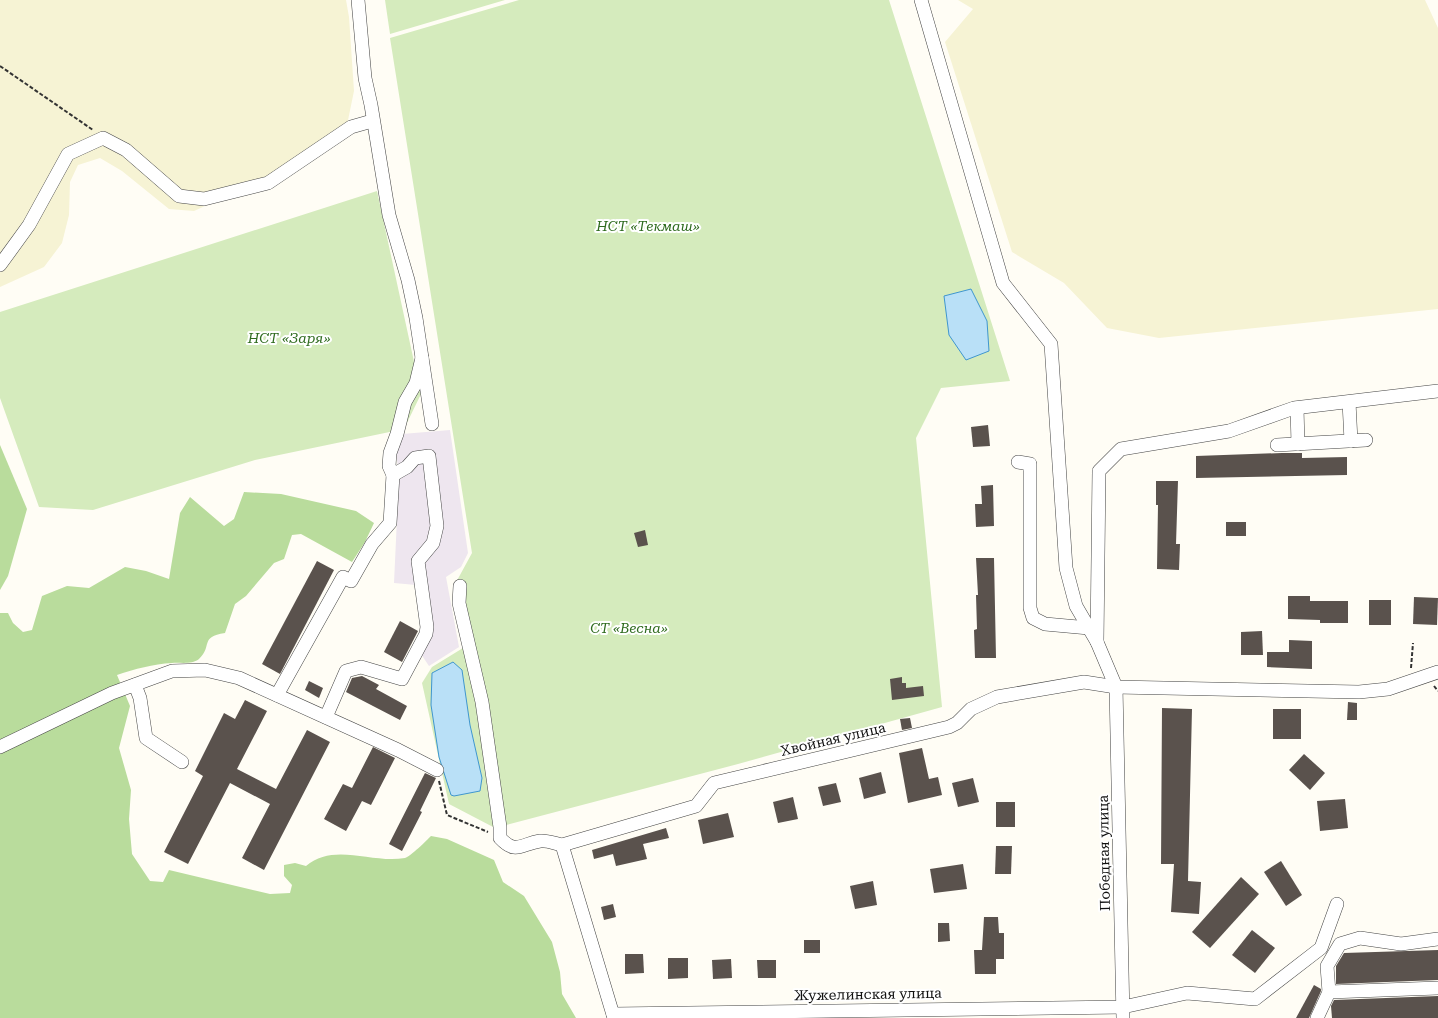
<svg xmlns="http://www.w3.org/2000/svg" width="1438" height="1018" viewBox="0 0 1438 1018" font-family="'Roboto Serif',serif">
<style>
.industrial{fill:#eee6ef}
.farmland{fill:#f6f3d4}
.green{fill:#d5ebbd}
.forest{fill:#b9dc9c}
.water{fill:#b9e0f7;stroke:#3f96cf}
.building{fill:#5a524d}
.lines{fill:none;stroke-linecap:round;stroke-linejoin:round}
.minor-casing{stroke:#444;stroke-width:14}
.path{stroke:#333;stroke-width:2;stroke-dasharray:4 2;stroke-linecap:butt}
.minor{stroke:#fff;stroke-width:13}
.labels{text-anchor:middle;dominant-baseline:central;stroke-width:4;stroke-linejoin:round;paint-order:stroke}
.park-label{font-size:14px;font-style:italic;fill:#2f6b1f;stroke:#fff}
.street-label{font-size:14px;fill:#111;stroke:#fff}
</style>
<rect width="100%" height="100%" fill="#fffdf5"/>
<!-- industrial -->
<path class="industrial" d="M450 430 468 553 461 567 446 577 459 647 429 666 419 651 426 644 416 585 394 583 399 475 395 446 402 434Z"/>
<!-- farmland -->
<g class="farmland">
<path d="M0 0H346L349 17 354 91 347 125 278 173 194 211 169 209 122 171 100 158 78 165 70 182 69 215 62 243 44 267 0 287Z"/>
<path d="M958 0H1425L1438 28V309L1159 338 1107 328 1064 283 1012 252 945 42 973 9Z"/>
</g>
<!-- green -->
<g class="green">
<path d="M385 0H505L390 34Z"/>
<path d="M519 0H889L1010 381 941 388 916 438 942 707 738 764 495 828 449 804 422 683 432 667 463 648 454 586 472 553 390 38Z"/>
<path d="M377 191 421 394 404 429 255 460 93 510 39 507 0 398V312Z"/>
</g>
<!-- forest -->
<g class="forest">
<path d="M0 445 27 509 8 576 0 590Z"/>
<path d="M244 492 281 494 334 506 356 511 374 523 365 542 352 562 301 534 292 535 284 559 274 563 246 596 235 604 225 633C199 637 213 646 199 659 191 665 180 662 172 663 153 664 135 669 117 675L130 706 119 748 131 790 129 819 132 854 150 881 163 882 169 870 270 894 290 893 292 885 284 876V865L295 863 306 866C334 842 372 864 405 858 411 856 426 841 431 836L447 839 494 860 503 882 524 896 552 942 560 972 562 994 576 1018H0V613H8L13 623 23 632 32 630 42 596 67 586 89 588 125 567 146 571 169 579 180 513 190 497 224 526 234 519Z"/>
</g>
<!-- water -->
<g class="water">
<path d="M971 289 987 321 989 351 966 360 949 335 944 296Z"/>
<path d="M453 662 462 670 470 725 482 778 480 791 454 796 451 795 439 757 431 705 432 673Z"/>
</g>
<!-- building -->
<g class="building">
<path d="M988 425 990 446 973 447 971 427Z"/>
<path d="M1282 453H1302V458L1347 457V475L1196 478V456Z"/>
<path d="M1156 481H1178L1176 544H1180L1179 570 1157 569 1158 505H1156Z"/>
<path d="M993 485 994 526 976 527 975 504H982L981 486Z"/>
<rect x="1226" y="522" width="20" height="14"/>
<path d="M645 530 648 545 638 547 634 533Z"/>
<path d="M976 558H994L996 658H975L974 630 977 629 976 595H978Z"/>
<path d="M317 561 334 570 280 674 262 664Z"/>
<path d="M1288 596H1310V601H1348V623H1320V620L1288 619Z"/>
<path d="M1414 597 1438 598 1437 625 1413 624Z"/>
<rect x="1369" y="600" width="22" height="25"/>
<path d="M400 621 418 631 402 662 384 652Z"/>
<path d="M1262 631 1263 655H1241V632Z"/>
<path d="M1289 640 1312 641V669L1267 667V652H1289Z"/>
<path d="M362 676 379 685 376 689 407 706 400 720 346 692 352 678Z"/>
<path d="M902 677V683H906V688L923 686 924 696 892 700 890 679Z"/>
<path d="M309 681 323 688 319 698 305 690Z"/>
<path d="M245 700 267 711 237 769 276 789 307 730 330 742 264 870 242 858 270 804 230 783 188 864 164 852 203 776 195 771 224 713 235 719Z"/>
<path d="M1348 702 1357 703V720H1347Z"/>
<path d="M1162 708 1192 709 1188 881 1201 882 1199 914 1171 912 1174 864H1161Z"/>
<rect x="1273" y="709" width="28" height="30"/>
<path d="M910 718 912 728 902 730 900 719Z"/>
<path d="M373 747 395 758 371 805 362 801 346 831 324 819 343 784 352 788Z"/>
<path d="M922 748 929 779 938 777 942 795 908 803 899 753Z"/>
<path d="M1304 754 1325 773 1310 790 1289 770Z"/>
<path d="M881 772 886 793 864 799 859 778Z"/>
<path d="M425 773 436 778 420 811 422 812 402 851 389 844Z"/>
<path d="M973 778 979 802 958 807 952 783Z"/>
<path d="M836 783 841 802 823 806 818 787Z"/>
<path d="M793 797 798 819 778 823 773 802Z"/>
<path d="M1345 799 1348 828 1320 831 1317 801Z"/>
<rect x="996" y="802" width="19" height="25"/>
<path d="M728 813 734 837 703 844 698 820Z"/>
<path d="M666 828 669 838 643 844 647 859 616 866 613 854 594 859 592 850Z"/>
<path d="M996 846H1012L1011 874H995Z"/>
<path d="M1281 861 1302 895 1286 906 1264 872Z"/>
<path d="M963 864 967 889 934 893 930 869Z"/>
<path d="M1241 877 1259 894 1210 948 1192 932Z"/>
<path d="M873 881 877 905 855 909 850 886Z"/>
<path d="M613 904 616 917 604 920 601 907Z"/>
<path d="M984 917H998L999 933H1004V959H996V974H975L974 950H982Z"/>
<path d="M938 923H949L950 941 938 942Z"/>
<path d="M1252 930 1275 948 1255 973 1232 955Z"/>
<rect x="804" y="940" width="16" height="13"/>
<path d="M1438 950V980L1336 984V966L1344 953Z"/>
<path d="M625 954H643L644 973 625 974Z"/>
<path d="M668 958H688V978L668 979Z"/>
<path d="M731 959 732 978 713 979 712 960Z"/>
<path d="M757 960H776V978H758Z"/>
<path d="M1314 985 1321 989V991L1309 1018H1296Z"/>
<path d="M1438 996V1018H1332L1331 1006 1334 1000Z"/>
</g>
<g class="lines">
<!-- minor casing -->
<g class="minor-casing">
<g id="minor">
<path d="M358 0 365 78 371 105 389 215 408 280 416 318 432 424"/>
<path d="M921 0 1003 283 1051 344 1066 568 1076 606 1097 642"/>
<path d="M0 265 29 225 68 154 103 138 126 150 179 196 204 199 268 183 351 127 372 121"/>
<path d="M1349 402 1351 441"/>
<path d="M1297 408 1298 444"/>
<path d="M1277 445 1366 440"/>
<path d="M1018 462 1030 464V608L1033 618 1045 624 1089 628"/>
<path d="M460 586 459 603 482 702 500 827V838C516 855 521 844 540 841 547 840 556 844 562 845L696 806 714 783 949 727 957 723 971 709 997 697 1084 682 1116 687 1359 692 1388 689 1438 672"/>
<path d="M135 685 140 698 146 738 182 762"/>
<path d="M277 695 343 577 351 581 372 544 390 523 393 475"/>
<path d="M326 717 346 671 361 667 402 679 426 634 427 627 418 561 433 543 437 526 429 456 415 458 407 467 393 475 389 466 390 453 397 434 405 402 416 383 422 358"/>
<path d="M0 747 112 693 172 671 205 670 239 678 398 750 437 770"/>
<path d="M562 845 614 1018"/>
<path d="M1329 992 1438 988"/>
<path d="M613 1014 1123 1007 1187 993 1255 999 1321 948 1337 904"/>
<path d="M1123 1018 1116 687 1097 642 1099 471 1121 449 1229 431 1294 408 1438 391"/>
<path d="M1317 1018 1329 992 1327 966 1340 944 1360 938 1401 944 1438 939"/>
</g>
</g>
<!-- path -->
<g class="path">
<path d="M0 66 93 130"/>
<path d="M1411 668 1413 643"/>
<path d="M1434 686 1438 691"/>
<path d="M439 781 447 815 488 832"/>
</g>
<!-- minor -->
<use href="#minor" class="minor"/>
</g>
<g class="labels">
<!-- park labels -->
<g class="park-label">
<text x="648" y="226">НСТ «Текмаш»</text>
<text x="289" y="338">НСТ «Заря»</text>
<text x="629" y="628">СТ «Весна»</text>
</g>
<!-- street labels -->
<g class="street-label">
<text transform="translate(833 739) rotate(-13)">Хвойная улица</text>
<text transform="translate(1104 853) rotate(-91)">Победная улица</text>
<text transform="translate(868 994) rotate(-1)">Жужелинская улица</text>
</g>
</g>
</svg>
